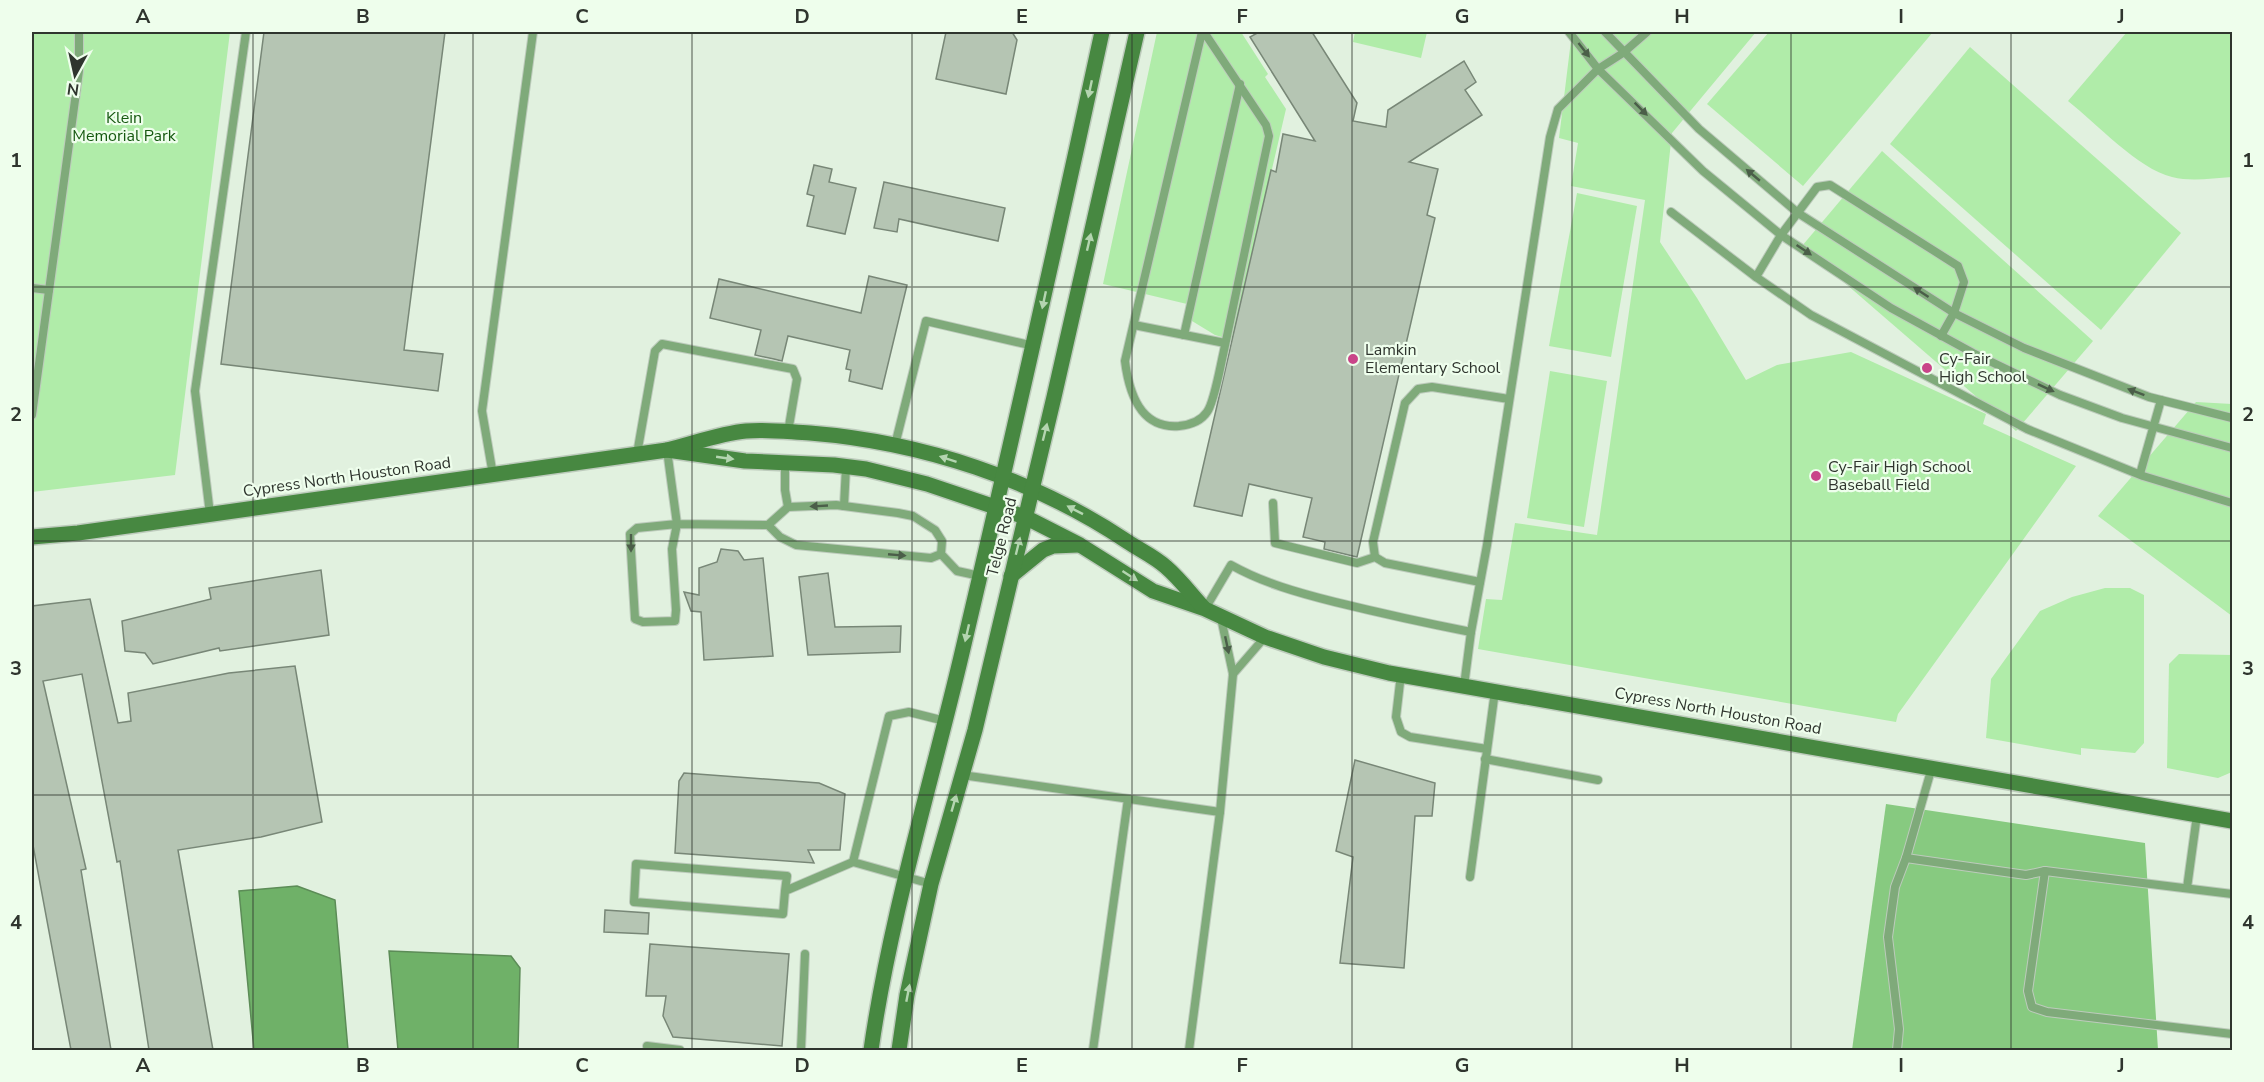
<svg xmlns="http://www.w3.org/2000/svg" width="2264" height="1082" viewBox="0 0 2264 1082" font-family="'Nunito Sans',sans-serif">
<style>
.green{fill:#b0eca9}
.forest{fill:#87ca80}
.water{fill:#6fb168;stroke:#5c8c57;stroke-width:1.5}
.building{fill:#b5c5b3;stroke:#788777;stroke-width:1.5}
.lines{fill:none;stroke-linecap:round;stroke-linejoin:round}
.lane-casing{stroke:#bdcbbc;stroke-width:10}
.secondary-casing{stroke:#bdcbbc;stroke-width:18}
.lane{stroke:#7faa7a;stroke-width:8}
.secondary{stroke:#478841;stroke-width:15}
.oneway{fill:#4b5e49}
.oneway2{fill:#b4d5b0}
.grid{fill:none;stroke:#2f352e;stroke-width:1.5;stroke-opacity:0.55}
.poi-dot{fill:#c94589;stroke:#eefeec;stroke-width:2}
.labels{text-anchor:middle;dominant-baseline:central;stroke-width:4.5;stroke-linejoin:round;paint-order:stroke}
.park-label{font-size:16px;fill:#155810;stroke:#eefeec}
.poi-label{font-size:16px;fill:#2f352e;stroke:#eefeec;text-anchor:start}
.street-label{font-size:16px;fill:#2f352e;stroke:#eefeec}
.neatline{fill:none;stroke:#2f352e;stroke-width:2}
.grid-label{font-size:20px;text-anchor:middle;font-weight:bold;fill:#2f352e}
</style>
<rect width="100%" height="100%" fill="#e1f1df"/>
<!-- green -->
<g class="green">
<path d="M32 32H230L175 475 32 492Z"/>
<path d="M1157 32H1241L1268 74 1265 77 1286 109 1232 340 1215 335 1192 321 1187 304 1103 284Z"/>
<path d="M1355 32H1427L1421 58 1353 42Z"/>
<path d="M1572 32H1756L1672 133 1660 242 1697 298 1746 380 1777 365 1851 352 1986 414 1983 424 2076 466 1898 714 1896 722 1478 649 1486 599 1502 600 1515 523 1597 535 1645 200 1571 186 1578 143 1559 138Z"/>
<path d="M1769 32H1933L1803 186 1707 104Z"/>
<path d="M2127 32H2232V177C2212 178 2192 182 2172 177 2138 169 2096 123 2068 101Z"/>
<path d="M1970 47 2181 233 2101 330 1890 144Z"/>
<path d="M1882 151 2093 341 2016 431 1802 246Z"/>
<path d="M1577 193 1637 206 1611 357 1549 346Z"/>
<path d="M1550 371 1607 381 1584 527 1527 518Z"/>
<path d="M2196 402 2232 404V616L2098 516Z"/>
<path d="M2105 588H2130L2144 595V743L2135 753 2081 748V755L1986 738 1991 679 2040 611 2072 597Z"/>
<path d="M2179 654 2232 655V772L2218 778 2167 768 2169 664Z"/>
</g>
<!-- forest -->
<path class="forest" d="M1886 804 2145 843 2158 1050H1852Z"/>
<!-- water -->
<g class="water">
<path d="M297 886 335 900 348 1050H254L239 891Z"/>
<path d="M389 951 511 956 520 968 518 1050H398Z"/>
</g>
<!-- building -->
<g class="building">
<path d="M264 32H445L404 350 443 354 438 391 221 364Z"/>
<path d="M946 32H1012L1017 40 1006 94 936 79Z"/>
<path d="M1259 32H1312L1357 103 1353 121 1386 127 1388 110 1464 61 1476 82 1465 90 1482 115 1409 162 1438 169 1427 215 1435 218 1357 557 1324 549 1325 542 1303 537 1312 498 1249 484 1242 516 1194 506 1271 170 1276 172 1283 134 1315 141 1250 37Z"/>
<path d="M814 165 832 169 829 182 856 188 845 234 807 226 814 196 807 194Z"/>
<path d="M884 182 1005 208 998 241 899 219 897 232 874 228Z"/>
<path d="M869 276 907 285 882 389 849 381 851 370 846 369 850 350 788 336 782 361 774 359 755 355 761 330 710 318 719 279 861 313Z"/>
<path d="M721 549 738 551 744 560 763 558 773 656 704 660 701 612 691 611 684 592 699 595V568L717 562Z"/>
<path d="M321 570 329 635 220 651 219 648 153 664 145 653 125 651 122 621 211 599 209 588Z"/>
<path d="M828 573 835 627 901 626 900 652 808 655 799 577Z"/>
<path d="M90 599 118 723 131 721 128 693 229 673 295 666 322 822 261 837 178 850 213 1050H149L120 861 117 862 82 674 43 681 86 869 81 870 111 1050H71L32 840V606Z"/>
<path d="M1355 760 1435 783 1432 816H1415L1404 968 1340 963 1353 857 1336 851Z"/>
<path d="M684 773 819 783 845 794 840 850H808L814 863 675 853 679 781Z"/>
<path d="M605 910 649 913 648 934 604 932Z"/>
<path d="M650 944 789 954 782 1046 673 1037 663 1016 666 996H646Z"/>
</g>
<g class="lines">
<!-- lane casing -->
<g class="lane-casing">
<g id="lane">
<path d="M1202 32 1125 361C1129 393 1140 429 1179 426 1189 425 1201 421 1207 412 1214 403 1220 368 1223 355 1239 282 1254 209 1269 136L1266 125 1204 32"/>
<path d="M1569 32 1598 69 1703 171 1781 235 1891 308 1973 353 2060 395 2122 418 2232 448"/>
<path d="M1605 32 1699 129 1798 213 1954 313 2024 348 2149 397 2232 418"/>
<path d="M1671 212 1756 277"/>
<path d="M32 288 49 290"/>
<path d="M1134 325 1225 343"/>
<path d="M1184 335 1240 84"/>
<path d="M1941 336 1954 313 1964 282 1958 266 1830 185 1817 187 1781 235 1756 277 1811 315 2027 429 2143 476 2232 503"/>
<path d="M32 415 79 71V32"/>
<path d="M895 445 926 321 1034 346"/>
<path d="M667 450 677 524 672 549 676 610 675 621 643 622 635 619 630 534 637 528 677 524 768 525"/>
<path d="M637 454 655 351 662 344 793 369 797 379 788 432"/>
<path d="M785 461V490L788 507"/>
<path d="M2140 474 2161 400"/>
<path d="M493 475 482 411 533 32"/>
<path d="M1273 503 1275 543 1357 563 1375 557 1385 563 1480 582"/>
<path d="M844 506 846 467"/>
<path d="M210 514 195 391 246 32"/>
<path d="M941 554 931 558 796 545 780 537 768 525 788 507 836 505 898 513 913 516 935 530 942 541 941 554 957 571 980 576"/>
<path d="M1375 557 1373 542 1405 403 1418 389 1432 387 1509 399"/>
<path d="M1205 609 1231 565C1263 583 1299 593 1335 602 1380 613 1425 623 1471 632"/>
<path d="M1233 674 1265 637"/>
<path d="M1401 674 1396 717 1401 732 1410 737 1487 749"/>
<path d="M1464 686 1471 632 1487 545 1550 137 1558 109 1598 69 1623 53 1647 32"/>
<path d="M1485 759 1598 780"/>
<path d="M962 775 1220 812"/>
<path d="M1906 858 2026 875 2045 871 2232 894"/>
<path d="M2045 871 2028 991 2032 1007 2047 1012 2232 1034"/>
<path d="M1470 877 1495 691"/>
<path d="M931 884 853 862 889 716 909 712 945 721"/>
<path d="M2187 888 2197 815"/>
<path d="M785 891 787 876 636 864 634 902 783 914 785 891 853 862"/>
<path d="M647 1046 680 1050"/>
<path d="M801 1050 805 954"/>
<path d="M1093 1050 1128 799"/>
<path d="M1189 1050 1220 812 1233 674 1221 618"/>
<path d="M1897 1050 1899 1029 1888 937 1895 887 1906 858 1932 767"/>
</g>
</g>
<!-- secondary casing -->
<g class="secondary-casing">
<g id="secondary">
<path d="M667 450 745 461 834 465 866 469 927 484 1025 517 1080 545 1153 591 1205 609 1265 637 1324 657 1389 673 2232 821"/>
<path d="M32 537 78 533 667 450C692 444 721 433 746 431 767 429 789 432 810 433 922 442 1034 479 1128 542 1140 550 1155 557 1166 567 1179 578 1191 594 1203 607"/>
<path d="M1011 576 1043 550 1053 546 1078 545"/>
<path d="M871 1050C890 917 930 788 961 657 1010 449 1057 240 1102 32"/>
<path d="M899 1050 907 995 931 884 975 730 1054 397 1137 32"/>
</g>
</g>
<!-- lane -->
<use href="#lane" class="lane"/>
<!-- secondary -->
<use href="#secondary" class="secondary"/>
</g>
<!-- one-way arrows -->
<defs><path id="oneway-solid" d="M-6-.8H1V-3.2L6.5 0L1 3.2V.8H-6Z" transform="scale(1.5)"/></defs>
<g class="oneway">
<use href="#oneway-solid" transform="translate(1584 50) rotate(52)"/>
<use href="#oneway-solid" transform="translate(1641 109) rotate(45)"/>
<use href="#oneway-solid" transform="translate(1753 175) rotate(-140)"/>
<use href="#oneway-solid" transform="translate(1804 250) rotate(34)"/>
<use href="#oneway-solid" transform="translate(1921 292) rotate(-147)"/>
<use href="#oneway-solid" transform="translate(2046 388) rotate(25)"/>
<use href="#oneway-solid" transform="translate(2136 392) rotate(-159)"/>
<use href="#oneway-solid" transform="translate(819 506) rotate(177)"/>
<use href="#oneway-solid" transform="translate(631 543) rotate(90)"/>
<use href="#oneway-solid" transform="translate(897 555) rotate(5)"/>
<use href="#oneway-solid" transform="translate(1227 645) rotate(78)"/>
</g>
<g class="oneway2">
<use href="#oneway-solid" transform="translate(1090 89) rotate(102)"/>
<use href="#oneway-solid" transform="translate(1089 242) rotate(-77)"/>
<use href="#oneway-solid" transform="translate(1044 300) rotate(102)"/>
<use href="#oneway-solid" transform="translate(1045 432) rotate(-76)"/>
<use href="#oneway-solid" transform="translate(725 458) rotate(8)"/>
<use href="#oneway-solid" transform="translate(948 459) rotate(-162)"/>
<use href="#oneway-solid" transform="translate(1075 510) rotate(-153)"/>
<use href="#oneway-solid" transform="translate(1018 546) rotate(-76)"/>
<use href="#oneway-solid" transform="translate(1130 576) rotate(33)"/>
<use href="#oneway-solid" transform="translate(967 633) rotate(103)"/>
<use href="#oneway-solid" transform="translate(954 803) rotate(-74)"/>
<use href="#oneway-solid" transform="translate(908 993) rotate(-79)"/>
</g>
<!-- grid -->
<path class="grid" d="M253 32V1050M473 32V1050M692 32V1050M912 32V1050M1132 32V1050M1352 32V1050M1572 32V1050M1791 32V1050M2011 32V1050M32 287H2232M32 541H2232M32 795H2232"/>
<!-- markers -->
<g class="poi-dot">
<circle cx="1353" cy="359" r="6"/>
<circle cx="1927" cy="368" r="6"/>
<circle cx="1816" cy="476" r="6"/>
</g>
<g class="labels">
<!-- park labels -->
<g class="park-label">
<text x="124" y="118">Klein<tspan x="124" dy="18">Memorial Park</tspan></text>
</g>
<!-- poi labels -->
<g class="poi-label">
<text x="1365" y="350">Lamkin<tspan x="1365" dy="18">Elementary School</tspan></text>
<text x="1939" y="359">Cy-Fair<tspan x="1939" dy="18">High School</tspan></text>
<text x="1828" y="467">Cy-Fair High School<tspan x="1828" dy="18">Baseball Field</tspan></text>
</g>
<!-- street labels -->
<g class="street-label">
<text transform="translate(347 477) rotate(-8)">Cypress North Houston Road</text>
<text transform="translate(1002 537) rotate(-76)">Telge Road</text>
<text transform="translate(1718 711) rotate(10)">Cypress North Houston Road</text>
</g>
</g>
<!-- border -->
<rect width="2264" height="1082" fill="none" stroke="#eefeec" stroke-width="66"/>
<!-- north arrow -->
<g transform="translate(75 75) rotate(188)" stroke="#eefeec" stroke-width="4.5" paint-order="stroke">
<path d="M0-4.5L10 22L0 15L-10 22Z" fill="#2f352e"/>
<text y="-9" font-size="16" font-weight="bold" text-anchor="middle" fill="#2f352e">N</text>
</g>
<rect x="33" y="33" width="2198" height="1016" class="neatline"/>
<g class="grid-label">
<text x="143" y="23">A</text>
<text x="363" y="23">B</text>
<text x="582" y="23">C</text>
<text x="802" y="23">D</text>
<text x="1022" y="23">E</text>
<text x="1242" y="23">F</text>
<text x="1462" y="23">G</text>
<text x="1682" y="23">H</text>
<text x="1901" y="23">I</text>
<text x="2121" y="23">J</text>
<text x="16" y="167">1</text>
<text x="2248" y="167">1</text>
<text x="16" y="421">2</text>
<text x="2248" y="421">2</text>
<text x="16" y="675">3</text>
<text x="2248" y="675">3</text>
<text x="16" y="929">4</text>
<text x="2248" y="929">4</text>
<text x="143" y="1072">A</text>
<text x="363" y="1072">B</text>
<text x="582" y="1072">C</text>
<text x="802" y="1072">D</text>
<text x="1022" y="1072">E</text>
<text x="1242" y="1072">F</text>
<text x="1462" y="1072">G</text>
<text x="1682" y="1072">H</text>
<text x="1901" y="1072">I</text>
<text x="2121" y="1072">J</text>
</g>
</svg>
